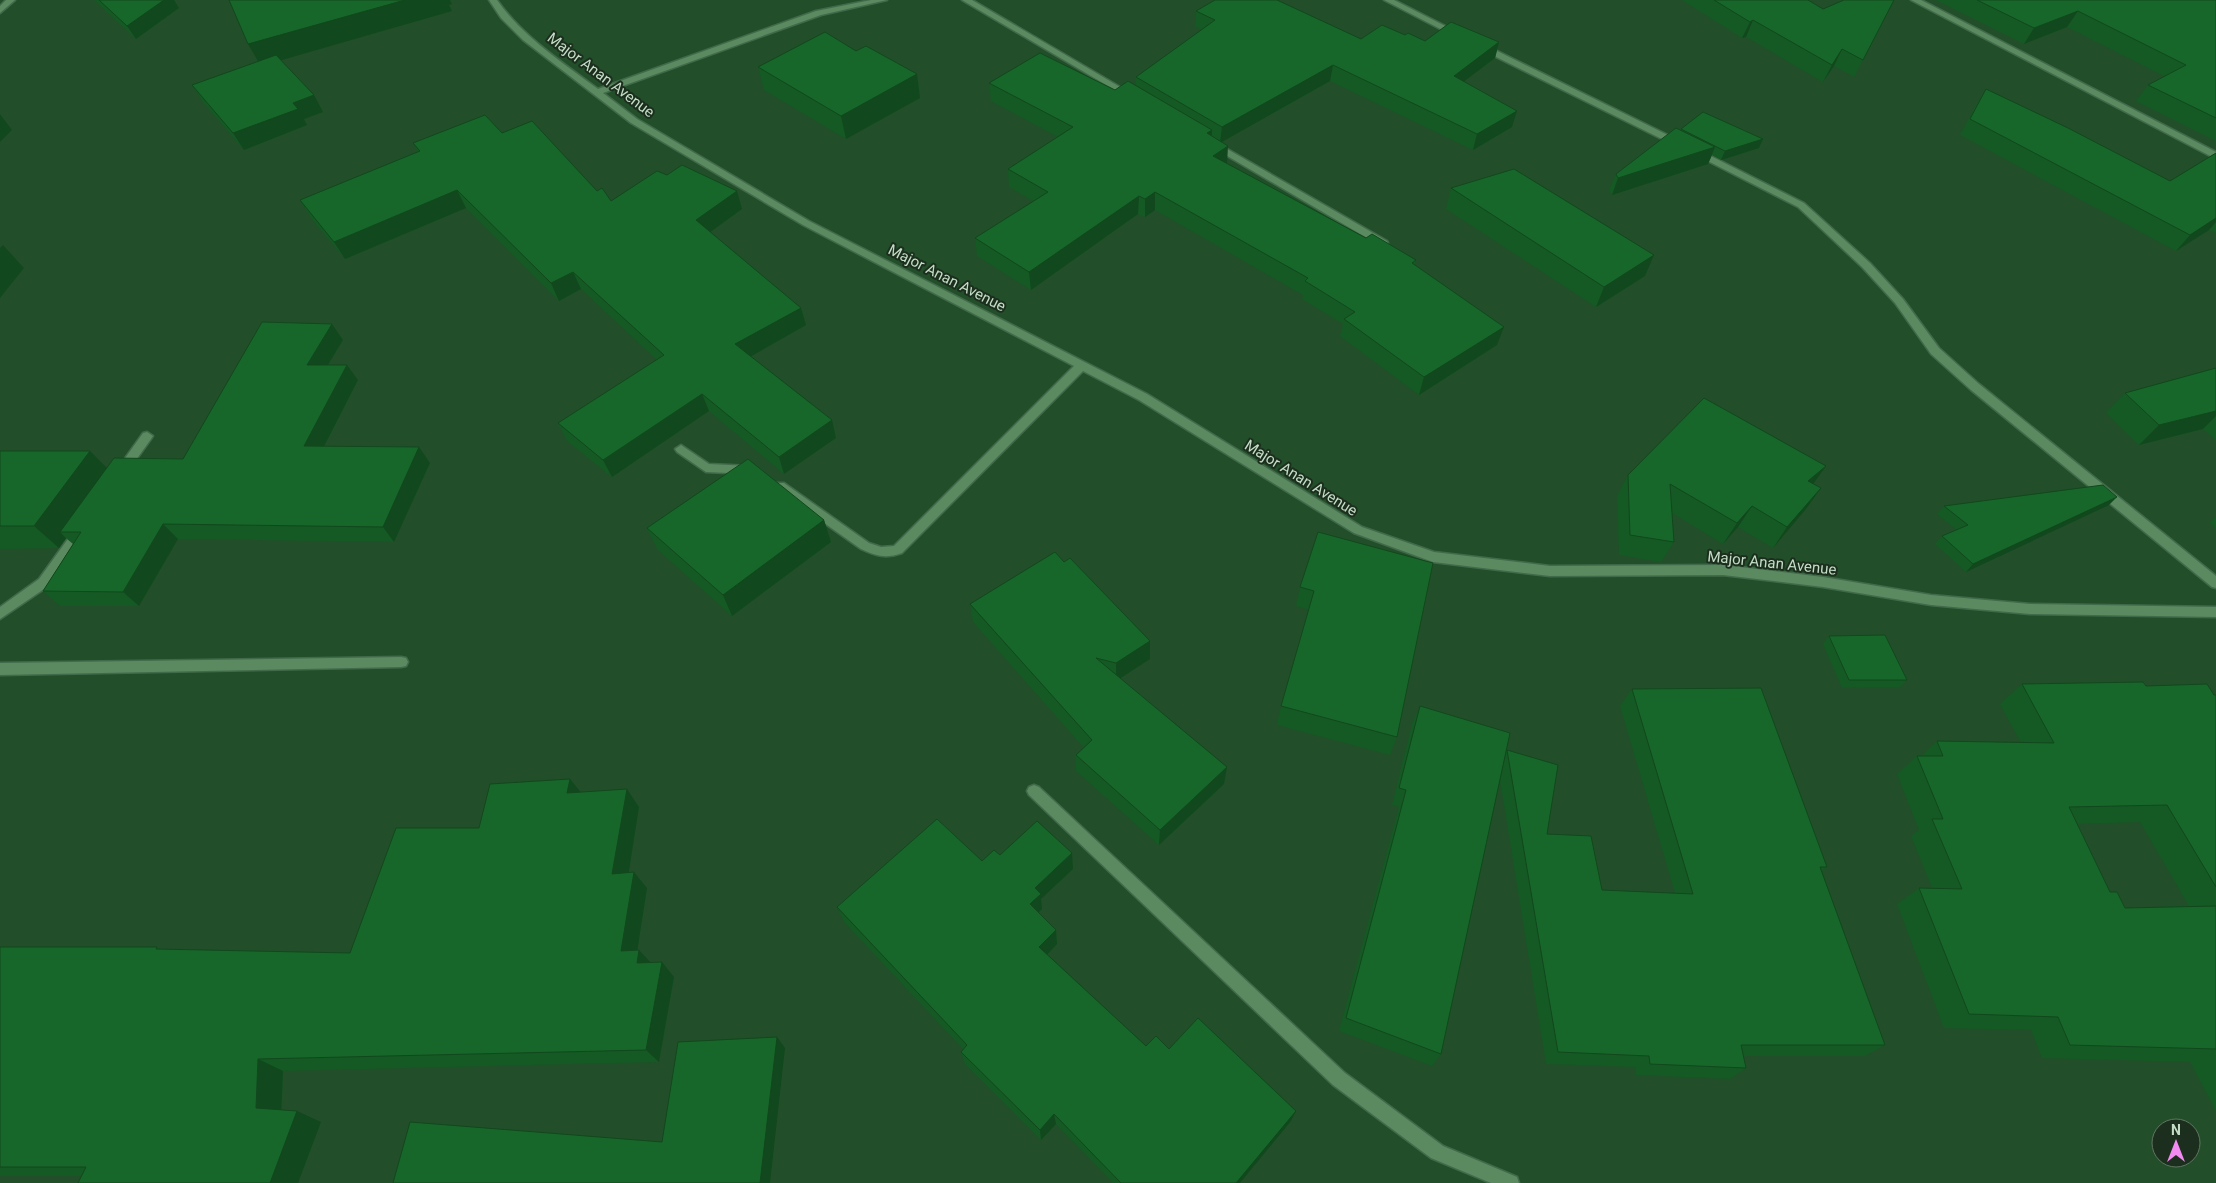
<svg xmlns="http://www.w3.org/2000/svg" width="2216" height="1183" viewBox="0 0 2216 1183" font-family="Roboto,sans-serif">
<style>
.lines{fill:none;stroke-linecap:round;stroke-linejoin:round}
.minor-casing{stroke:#416a4a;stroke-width:3}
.minor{fill:#5b8960;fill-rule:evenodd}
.wall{fill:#155924;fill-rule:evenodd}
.shaded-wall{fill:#11481d}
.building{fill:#18672a;stroke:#11481d}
.labels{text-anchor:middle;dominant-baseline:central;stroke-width:4;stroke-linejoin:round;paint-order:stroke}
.street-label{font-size:15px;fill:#c4ddc6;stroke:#1c2f1e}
</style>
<rect width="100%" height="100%" fill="#224f29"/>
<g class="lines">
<!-- minor casing -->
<g class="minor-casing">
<g id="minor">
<path d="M6 0H15L0 13V6Z"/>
<path d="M489 0H497C523 37 562 62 598 89L816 11 871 0H887L821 15 603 93 637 119 809 221 1147 394 1362 527 1434 552 1550 566 1723 565 1823 577 1931 595 2030 604 2216 607V617L2030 614 1931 605 1823 587 1723 575 1550 576 1433 562 1354 533 1139 400 1083 371 902 553C886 559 876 556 861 549L776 489 774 486 776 483H784L869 543 881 547 894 546 1074 366 803 225 631 123 523 40 501 18Z"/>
<path d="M962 0H972L1137 97 1130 99Z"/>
<path d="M1384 0H1394L1461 34 1454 36Z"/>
<path d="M1911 0H1921L2216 152V159Z"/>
<path d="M1481 43 1682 142 1684 144 1682 146H1676L1478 48 1477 46Z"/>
<path d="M1215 142 1387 241 1388 243 1387 245H1379L1212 147V143Z"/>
<path d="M1697 149 1804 203 1870 263 1903 299 1939 348 1979 384 2216 576V588L2212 587 1971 390 1931 354 1895 303 1862 267 1798 207 1694 154 1692 152Z"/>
<path d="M147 432 153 436 151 439 126 474H118L116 471 118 468 143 433Z"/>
<path d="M681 445 709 464 750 466 756 470 750 474 706 472 677 452 675 449Z"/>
<path d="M82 523 88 528 86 531 47 587 0 619V607L39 579 78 525Z"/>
<path d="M401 657 406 658 408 662 406 666 401 667 0 675V663Z"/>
<path d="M1034 785 1039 787 1345 1073 1443 1146 1517 1177 1519 1183H1491L1431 1158 1333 1085 1029 795 1027 791 1029 787Z"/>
</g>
</g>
<!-- minor -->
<use href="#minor" class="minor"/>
</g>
<!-- wall -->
<g class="wall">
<path d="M94 0H174L179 8 136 39Z"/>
<path d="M229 0H450L452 4 449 5 452 11 281 60 314 95 323 112 304 119 307 125 244 150 203 102 192 85 258 61 248 44Z"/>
<path d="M1682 0H1808L1823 9 1894 0 1854 77 1834 66 1823 82 1746 37 1742 38Z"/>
<path d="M1936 0H2216V141L2136 101 2148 85 2164 76 2067 27 2024 44Z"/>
<path d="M1196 11 1361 39 1405 35 1425 41 1499 42 1495 58 1463 82 1512 127 1473 150 1330 81 1222 142 1227 163 1366 238 1416 260 1415 265 1504 327 1497 345 1419 395 1340 336 1343 324 1302 299 1303 295 1155 210 1145 217 1138 214 1031 290 977 256 975 238 1033 201 1009 187 1008 169 1058 137 991 101 989 83 1115 90 1136 86V77L1202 30 1195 26Z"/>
<path d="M856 51 917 74 920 98 846 139 764 90 758 67Z"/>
<path d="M1986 89 2170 181 2216 153V233L2209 230 2176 251 1960 135 1976 105Z"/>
<path d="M1681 129 1759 148 1721 160 1712 155 1708 164 1612 195 1609 190 1616 174Z"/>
<path d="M502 133 597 191 611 201 667 175 737 191 742 209 710 232 801 308 806 325 751 356 832 420 836 438 784 474 709 411 612 477 567 441 558 423 657 360 581 289 559 301 466 208 345 259 311 218 300 200 418 152 413 143Z"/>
<path d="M1451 188 1645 276 1596 307 1446 209Z"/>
<path d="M332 324 343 340 328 365 358 380 324 447 430 463 394 542 178 539 139 606H60L43 591 73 544 66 538 59 548 0 549V451L107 468 183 459Z"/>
<path d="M2216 368V440L2203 429 2139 445 2106 413 2125 393Z"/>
<path d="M1826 466 1813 484 1821 488 1806 509 1773 548 1738 527 1723 544 1672 513 1674 542 1661 562 1619 555 1617 496 1628 475Z"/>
<path d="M2109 505 1966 572 1935 544 1942 536 1957 530 1937 514 1944 506Z"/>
<path d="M2216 517V529L2210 522Z"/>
<path d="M824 520 831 542 732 616 658 550 647 528Z"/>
<path d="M1318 532 1397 737 1390 755 1277 725 1281 706 1309 610 1296 606 1300 587Z"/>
<path d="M970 604 1150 659 1120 678 1224 784 1159 845 1076 771V755L1084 748 973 622Z"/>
<path d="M1829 636 1907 680 1900 687 1842 688 1823 644Z"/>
<path d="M2022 684 2146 686 2216 695V1111L2190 1062 2042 1058 2031 1030 1944 1028 1897 904 1919 888H1932L1911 836 1919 830 1897 774 1917 756H1921L1937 741 2021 743 2000 704ZM2140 822 2189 906 2125 908 2110 892 2077 824Z"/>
<path d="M1632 689 1827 867 1822 871 1885 1045 1865 1056H1743L1746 1068 1730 1079 1636 1075 1635 1067 1546 1064 1500 780 1441 1054 1432 1066 1339 1031 1399 807 1392 805 1412 724 1420 706 1506 752 1507 750 1547 834 1602 890 1675 893 1620 706Z"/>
<path d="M580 792 639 807 628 872 647 888 637 950 651 963 674 977 659 1062 283 1071 282 1110 321 1122 81 1176H0V947H157L161 949 350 953 479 828Z"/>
<path d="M1000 855 1073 869 1041 899 1042 909 1038 913 1056 930 1057 944 1047 954 1146 1046 1169 1049 1291 1121 1240 1183H1113L1056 1124 1041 1140 965 1064 961 1052 963 1049 844 922 837 907Z"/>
</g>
<!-- shaded-wall -->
<g class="shaded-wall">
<path d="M164 0H174L179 8 136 39 127 26Z"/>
<path d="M405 0H450L452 4 449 5 452 11 261 66 248 44Z"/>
<path d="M2078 11 2067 27 2024 44 2034 28Z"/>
<path d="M1753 20 1746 37 1742 38 1750 22Z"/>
<path d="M1499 42 1495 58 1450 92 1454 76Z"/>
<path d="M1842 49 1834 66 1823 82 1832 65Z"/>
<path d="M1333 65 1330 81 1220 143 1222 127Z"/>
<path d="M917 74 920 98 846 139 841 116Z"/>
<path d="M314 95 323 112 304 119 307 125 244 150 233 133 293 103Z"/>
<path d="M1517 111 1512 127 1473 150 1477 134Z"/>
<path d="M0 114 12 130 0 142Z"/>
<path d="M1212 130 1211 148 1207 133Z"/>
<path d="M1763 139 1759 148 1721 160 1725 151Z"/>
<path d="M1228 146 1227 164 1213 156Z"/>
<path d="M1715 147 1708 164 1612 195 1618 178Z"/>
<path d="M457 190 466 208 345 259 334 242Z"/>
<path d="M737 191 742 209 702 238 696 220Z"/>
<path d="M1155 192V210L1145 217V199Z"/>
<path d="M1139 196 1138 214 1031 290 1029 272Z"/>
<path d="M2216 218V222L2209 230 2176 251 2190 235Z"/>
<path d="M3 245 24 268 0 298V248Z"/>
<path d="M1654 255 1645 276 1596 307 1604 287Z"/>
<path d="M573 272 581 289 559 301 551 283Z"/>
<path d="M801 308 806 325 741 362 735 344Z"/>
<path d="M332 324 343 340 318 381 307 365Z"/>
<path d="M1504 327 1497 345 1419 395 1424 377Z"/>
<path d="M347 365 358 380 316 462 304 446Z"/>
<path d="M702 394 709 411 612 477 603 460Z"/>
<path d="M2216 411V416L2203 429 2139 445 2159 425Z"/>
<path d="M832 420 836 438 784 474 779 457Z"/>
<path d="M419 447 430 463 394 542 383 527Z"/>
<path d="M90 451 112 473 60 532 66 538 59 548 34 526Z"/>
<path d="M1826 466 1811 487 1808 481Z"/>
<path d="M1821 488 1806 509 1773 548 1787 527Z"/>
<path d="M2117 497 2109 505 1966 572 1973 564Z"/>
<path d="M1752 506 1738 527 1723 544 1737 523Z"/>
<path d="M824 520 831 542 732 616 723 595Z"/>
<path d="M163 524 178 539 139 606 123 592Z"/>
<path d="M1150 641V659L1116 681V663Z"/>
<path d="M1227 767 1224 784 1159 845 1160 830Z"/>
<path d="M570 779 584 796 567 793Z"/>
<path d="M627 789 639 807 626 890 612 874Z"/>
<path d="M1072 853 1073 869 1041 899 1042 909 1032 919 1030 904 1035 888Z"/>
<path d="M634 872 647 888 635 965 621 951Z"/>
<path d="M1056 930 1057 944 1041 961 1039 947Z"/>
<path d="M639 950 652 964 637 963Z"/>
<path d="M662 962 674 977 659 1062 646 1050Z"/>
<path d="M777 1037 785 1048 770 1183H760Z"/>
<path d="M258 1059 283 1071 281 1119 256 1108Z"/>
<path d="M297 1111 321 1122 298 1183H270Z"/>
<path d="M1296 1111 1291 1121 1240 1183H1236Z"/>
<path d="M1054 1114 1056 1124 1041 1140 1040 1130Z"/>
</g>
<!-- building -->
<g class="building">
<path d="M99 0H164L127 26Z"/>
<path d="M229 0H405L248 44Z"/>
<path d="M1215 0H1277L1361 39 1382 25 1405 35 1408 33 1425 41 1451 22 1499 42 1454 76 1517 111 1477 134 1333 65 1222 127 1136 77 1215 20 1196 11Z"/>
<path d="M1714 0H1808L1823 9 1844 0H1894L1863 60 1842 49 1832 65 1753 20 1750 22Z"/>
<path d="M1977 0H2216V118L2148 85 2186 65 2078 11 2034 28Z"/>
<path d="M825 32 856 51 866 46 917 74 841 116 758 67Z"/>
<path d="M1040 53 1115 90 1128 81 1212 130 1207 133 1228 146 1213 156 1366 238 1372 234 1416 260 1412 263 1504 327 1424 377 1344 319 1355 312 1305 281 1308 278 1155 192 1145 199 1139 196 1029 272 975 238 1048 192 1008 169 1073 127 989 83Z"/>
<path d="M276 55 314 95 293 103 298 109 233 133 192 85Z"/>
<path d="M1986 89 2068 128 2170 181 2216 153V218L2190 235 1970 119Z"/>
<path d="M1703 112 1763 139 1725 151 1681 129Z"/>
<path d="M485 115 502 133 532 121 597 191 602 188 611 201 657 171 667 175 682 165 737 191 696 220 801 308 735 344 832 420 779 457 702 394 603 460 558 423 664 355 573 272 551 283 457 190 334 242 300 200 420 151 413 143Z"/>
<path d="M1676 128 1715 147 1618 178 1616 174Z"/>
<path d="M1514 169 1654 255 1604 287 1451 188Z"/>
<path d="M262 322 332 324 307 365H347L304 446 419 447 383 527 163 524 123 592 43 591 81 532H60L114 458 183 459Z"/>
<path d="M2216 368V411L2159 425 2125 393Z"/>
<path d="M1704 398 1826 466 1808 481 1821 488 1787 527 1752 506 1737 523 1670 484 1674 542 1630 535 1628 475Z"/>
<path d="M0 451H90L34 526H0Z"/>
<path d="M748 459 824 520 723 595 647 528Z"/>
<path d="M2103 485 2117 497 1973 564 1942 536 1968 525 1944 506Z"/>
<path d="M1318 532 1433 563 1397 737 1281 706 1314 591 1300 587Z"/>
<path d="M1055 552 1064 562 1070 558 1150 641 1116 663 1096 658 1227 767 1160 830 1076 755 1092 740 970 604Z"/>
<path d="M1885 635 1907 680H1849L1829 636Z"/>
<path d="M2143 682 2146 686 2207 684 2214 695H2216V887L2167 805 2069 807 2110 892H2117L2125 908 2216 906V1049L2070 1045 2058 1017 1969 1014 1919 888 1962 889 1932 819H1943L1917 756H1943L1937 741 2054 743 2022 684Z"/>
<path d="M1761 688 1827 867H1820L1885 1045H1741L1746 1068 1650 1064 1649 1056 1558 1052 1507 750 1558 765 1547 834 1591 836 1602 890 1693 894 1632 689Z"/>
<path d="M1420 706 1510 733 1441 1054 1346 1018 1406 790 1399 788Z"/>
<path d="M570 779 567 793 627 789 612 874 634 872 621 951 639 950 637 963 662 962 646 1050 258 1059 256 1108 297 1111 270 1183H78L86 1167H0V947H157L156 949 350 953 396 828H479L490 784Z"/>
<path d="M937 819 982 861 994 850 1000 855 1037 821 1072 853 1035 888 1041 894 1030 904 1056 930 1039 947 1146 1046 1156 1036 1169 1049 1198 1018 1296 1111 1236 1183H1121L1054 1114 1040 1130 961 1052 967 1045 837 907Z"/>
<path d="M777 1037 760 1183H393L410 1122 662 1142 678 1042Z"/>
</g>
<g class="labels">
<!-- street labels -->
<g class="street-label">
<text transform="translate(601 75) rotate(37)">Major Anan Avenue</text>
<text transform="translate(947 278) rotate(27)">Major Anan Avenue</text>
<text transform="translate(1301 478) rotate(32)">Major Anan Avenue</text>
<text transform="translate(1772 563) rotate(6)">Major Anan Avenue</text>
</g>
</g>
<!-- north arrow -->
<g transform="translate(2176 1143)"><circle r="24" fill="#1c2f1e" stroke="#5f7561"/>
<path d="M0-4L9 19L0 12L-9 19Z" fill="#f28af2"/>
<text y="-8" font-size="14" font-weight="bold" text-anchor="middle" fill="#c4ddc6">N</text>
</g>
</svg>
